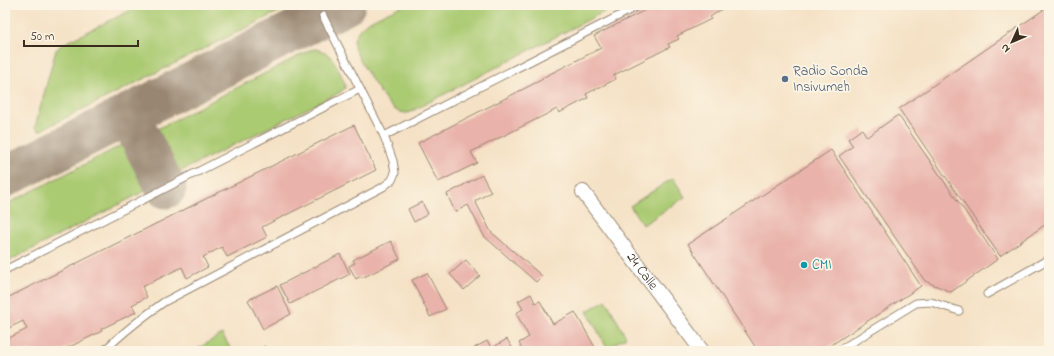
<svg xmlns="http://www.w3.org/2000/svg" width="1054" height="356" viewBox="0 0 1054 356" font-family="'Indie Flower',sans-serif">
<style>
.green{fill:#abcb73;stroke:#737a48}
.lines{fill:none;stroke-linecap:round;stroke-linejoin:round}
.taxiway{stroke:#988672;stroke-width:41}
.building{fill:#e9b2ab}
.lane-casing{stroke:#988672;stroke-width:9}
.street-casing{stroke:#988672;stroke-width:16}
.lane{stroke:#fff;stroke-width:7}
.street{stroke:#fff;stroke-width:14}
.service-dot{fill:#5c6f8a;stroke:#fcf5e5;stroke-width:1.5}
.culture-dot{fill:#0f9aa8;stroke:#fcf5e5;stroke-width:1.5}
.labels{text-anchor:middle;dominant-baseline:central;stroke-width:3.5;stroke-linejoin:round;paint-order:stroke}
.service-label{font-size:14px;fill:#4e5e75;stroke:#fcf5e5;text-anchor:start}
.culture-label{font-size:14px;fill:#0d838f;stroke:#fcf5e5;text-anchor:start}
.street-label{font-size:14px;fill:#3b2a1e;stroke:#fcf5e5}
</style>
<rect width="100%" height="100%" fill="#fcf5e5"/>
<filter id="ink" filterUnits="userSpaceOnUse"><feTurbulence type="fractalNoise" baseFrequency=".025" numOctaves="2"/><feDisplacementMap in="SourceGraphic" scale="8" xChannelSelector="R" yChannelSelector="G"/><feConvolveMatrix kernelMatrix="1 2 1 2 8 2 1 2 1" color-interpolation-filters="sRGB"/></filter>
<filter id="wash" filterUnits="userSpaceOnUse"><feTurbulence type="fractalNoise" baseFrequency=".012" numOctaves="4" result="noise"/><feDisplacementMap in="SourceGraphic" scale="16" xChannelSelector="R" yChannelSelector="G"/><feGaussianBlur stdDeviation="0.9" result="paint"/><feColorMatrix in="noise" values="0 0 0 0 0 0 0 0 0 0 0 0 0 0 0 0 0 1.4 0 .05"/><feComposite in="paint" operator="in"/></filter>
<g filter="url(#wash)">
<rect width="100%" height="100%" fill="#f5e2c6"/>
<!-- green -->
<g class="green">
<path d="M141 5H292L39 131 35 127 56 50 61 45Z"/>
<path d="M404 5H617L408 113C403 113 398 112 394 109 386 104 354 54 354 45 353 40 356 34 359 30 365 21 393 10 404 5Z"/>
<path d="M315 49C334 52 338 69 345 84V88L341 92 181 171 170 165 157 138 159 128 310 50Z"/>
<path d="M126 143 134 147 149 177 145 191 5 263V205Z"/>
<path d="M673 178 685 197 643 225 630 206Z"/>
<path d="M606 300 626 337 607 348 587 311Z"/>
<path d="M222 334 232 351H194Z"/>
</g>
<g class="lines">
<!-- taxiway -->
<g class="taxiway">
<path d="M128 114 166 188"/>
<path d="M5 177 345 5"/>
</g>
</g>
<g id="blocks">
<!-- building -->
<g class="building">
<path d="M655 5H728L710 17 711 19 677 36 679 39 668 44 670 47 614 75 616 79 586 94 588 98 559 113 557 109 471 152 477 163 438 182 418 143 543 79 542 78 601 48 594 36Z"/>
<path d="M1049 6V222L1000 256 899 109Z"/>
<path d="M898 115 998 259 951 292 925 281 839 156 853 146 848 139 862 129 867 137Z"/>
<path d="M354 125 376 170 262 227 267 237 227 257 222 247 203 257 208 267 187 278 182 267 142 287 147 297 132 305 136 312 101 329 102 331 61 351H5V340L27 329 23 321 5 330V299Z"/>
<path d="M831 150 921 286 822 351H758L688 244Z"/>
<path d="M482 175 491 192 475 201 491 232 542 276 536 282 484 236 468 205 455 212 447 194Z"/>
<path d="M422 202 428 214 414 222 408 209Z"/>
<path d="M391 241 400 259 362 278 361 276 356 279 349 266 355 263 353 260Z"/>
<path d="M340 254 350 274 290 304 280 285Z"/>
<path d="M466 260 480 276 464 290 450 274Z"/>
<path d="M427 273 446 309 430 317 412 280Z"/>
<path d="M277 286 291 314 263 329 248 300Z"/>
<path d="M531 294 535 303 540 301 553 324 575 312 597 351H523L519 343 529 337 516 313 523 309 518 301Z"/>
<path d="M507 339 514 351H475L474 348 487 341 492 348Z"/>
<path d="M265 346 267 351H256Z"/>
</g>
</g>
</g>
<g filter="url(#ink)">
<use href="#blocks" fill-opacity="0" stroke="#988672" stroke-width="1"/>
<g class="lines">
<!-- lane casing -->
<g class="lane-casing">
<g id="lane">
<path d="M384 136 640 5"/>
<path d="M5 270 360 89"/>
<path d="M987 294 1049 259"/>
<path d="M104 351C123 332 143 317 164 302L383 187 392 180 395 173 393 161 384 136 323 16"/>
<path d="M838 351 916 303 931 302 959 311"/>
</g>
</g>
<!-- street casing -->
<g class="street-casing">
<g id="street">
<path id="s1" d="M583 192 702 351"/>
</g>
</g>
<!-- lane -->
<use href="#lane" class="lane"/>
<!-- street -->
<use href="#street" class="street"/>
</g>
</g>
<!-- markers -->
<circle class="service-dot" cx="785" cy="79" r="4"/>
<circle class="culture-dot" cx="804" cy="265" r="4"/>
<g class="labels">
<!-- service labels -->
<g class="service-label">
<text x="793" y="71">Radio Sonda<tspan x="793" dy="16">Insivumeh</tspan></text>
</g>
<!-- culture labels -->
<g class="culture-label">
<text x="812" y="265">CMI</text>
</g>
<!-- street labels -->
<g class="street-label">
<text stroke="none"><textPath href="#s1" startOffset="99">24 Calle</textPath></text>
</g>
</g>
<!-- margin -->
<rect width="1054" height="356" fill="none" stroke="#fcf5e5" stroke-width="20"/>
<!-- north arrow -->
<g transform="translate(1012 42) rotate(226)" stroke="#fcf5e5" stroke-width="3" paint-order="stroke">
<path d="M0-3L7 15L0 10L-7 15Z" fill="#3b2a1e"/>
<text y="-6" font-size="11" font-weight="bold" text-anchor="middle" fill="#3b2a1e">N</text>
</g>
<!-- scale -->
<path d="M24 40v6h114v-6" fill="none" stroke="#3b2a1e" stroke-width="2"/>
<text x="30" y="40" font-size="12" fill="#3b2a1e" stroke="#fcf5e5" stroke-width="3" paint-order="stroke">50 m</text>
</svg>
